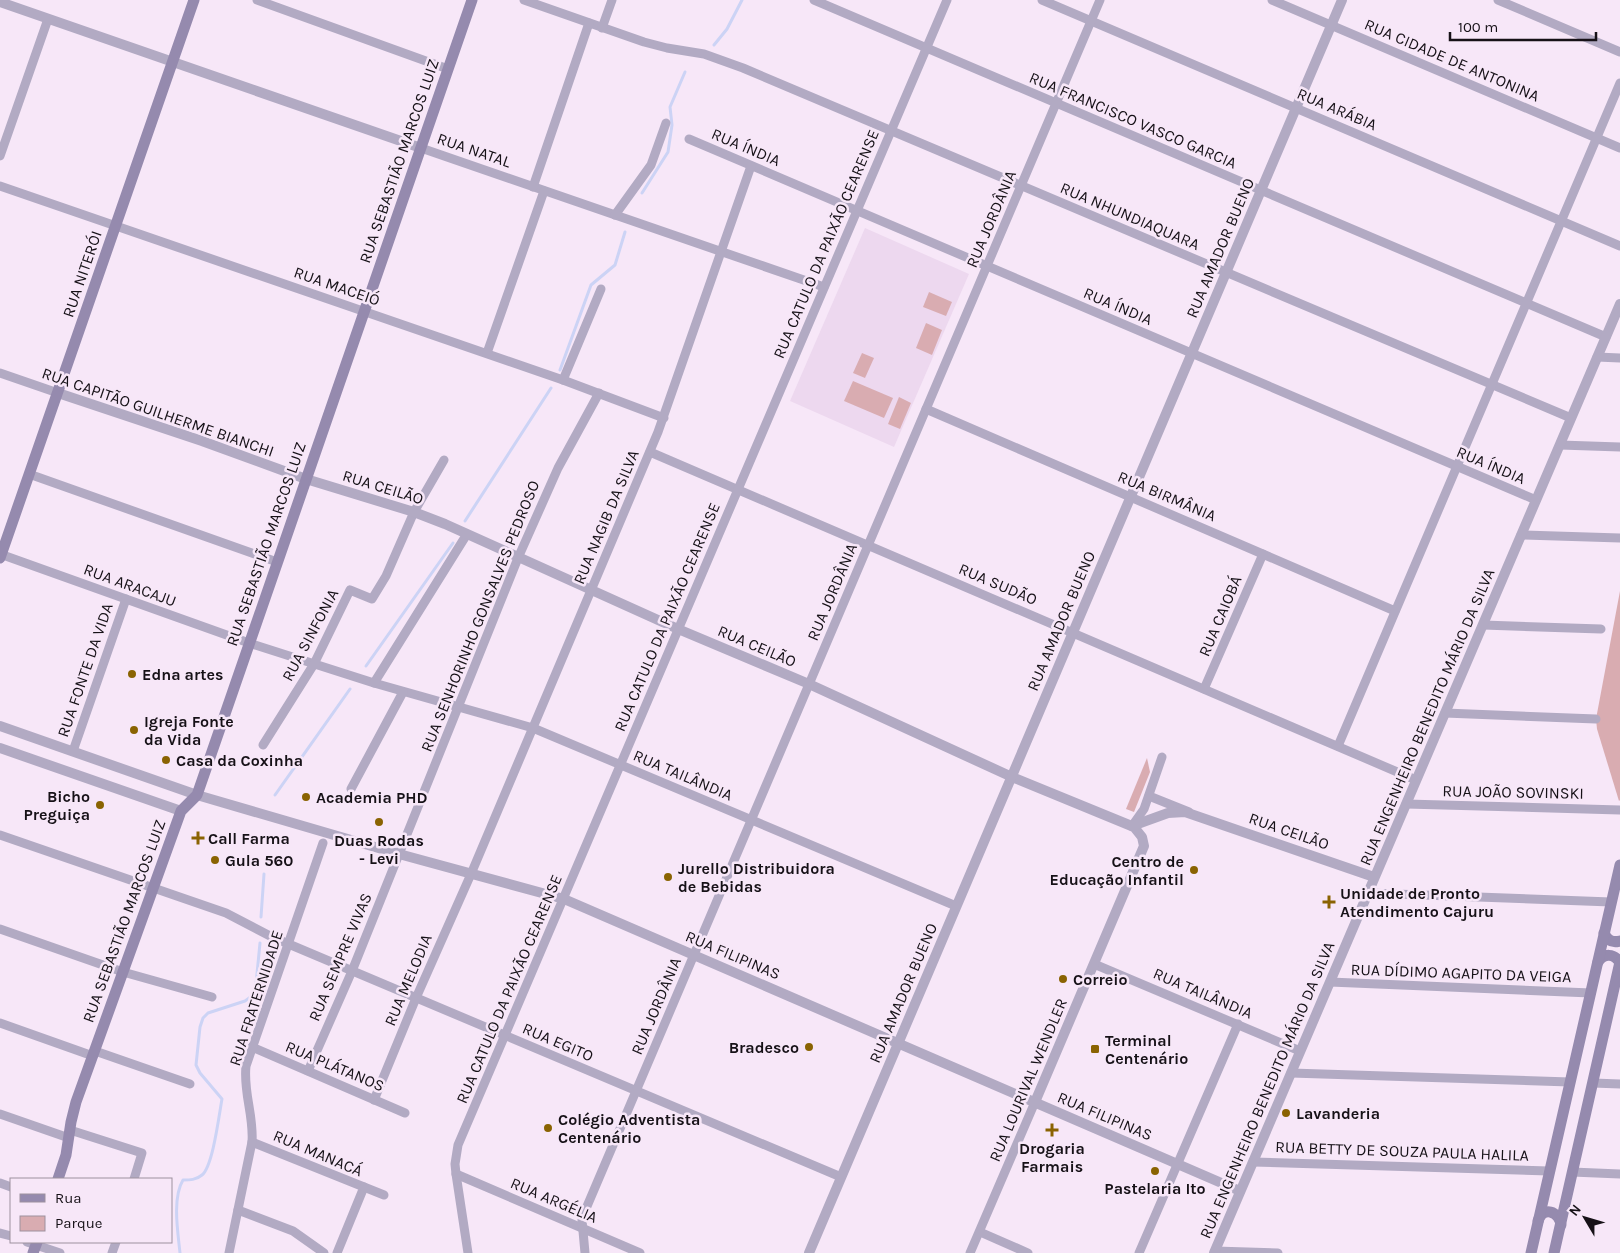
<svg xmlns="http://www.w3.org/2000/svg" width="1620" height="1253" viewBox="0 0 1620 1253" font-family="Karla,sans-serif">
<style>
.built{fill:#edd8ef}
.green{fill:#d9acb1}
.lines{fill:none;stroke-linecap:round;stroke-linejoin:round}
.stream{stroke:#ccd3f5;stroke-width:3}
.minor{stroke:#b2aac3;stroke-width:9}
.tertiary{stroke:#b2aac3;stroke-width:10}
.secondary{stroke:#958aae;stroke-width:11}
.poi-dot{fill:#8a6302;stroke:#f7e7f8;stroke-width:2}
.labels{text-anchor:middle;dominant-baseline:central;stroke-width:5;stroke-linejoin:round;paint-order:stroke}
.street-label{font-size:16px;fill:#161117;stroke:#f7e7f8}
.poi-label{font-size:16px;font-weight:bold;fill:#161117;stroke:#f7e7f8;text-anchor:start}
</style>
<rect width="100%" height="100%" fill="#f7e7f8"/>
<!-- built -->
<path class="built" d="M865 228 969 274 894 447 790 401Z"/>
<!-- green -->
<g class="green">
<path d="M929 292 952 302 946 316 923 307Z"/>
<path d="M926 323 942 330 932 355 916 348Z"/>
<path d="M862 353 874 358 865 378 853 373Z"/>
<path d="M853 381 893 398 884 418 844 401Z"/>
<path d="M899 397 911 403 900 429 888 424Z"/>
<path d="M1620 591V800L1619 801 1597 729 1596 719Z"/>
<path d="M1147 758 1150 772 1134 812 1126 809Z"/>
</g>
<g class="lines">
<!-- stream -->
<g class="stream">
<path d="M714 45 727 29 742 0"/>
<path d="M642 193 668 152 672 125 670 107 685 72"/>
<path d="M560 370 591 285 615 265 625 232"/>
<path d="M465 521 551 388"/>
<path d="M366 666 453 543"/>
<path d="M275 795 350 689"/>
<path d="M261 917 264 874"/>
<path d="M180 1253C178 1233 172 1198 183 1180 190 1180 196 1180 202 1175 213 1166 219 1115 222 1099L200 1073 196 1065 200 1027 203 1018 208 1013 245 1001 252 996 256 984 260 943"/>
</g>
<!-- minor -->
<g class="minor">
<path d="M257 0 448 69"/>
<path d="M524 0 644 42 667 48 704 54 743 68 1571 418"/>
<path d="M814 0 1606 337"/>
<path d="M1042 0 1620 246"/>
<path d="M1272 0 1620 148"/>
<path d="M1498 0 1620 52"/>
<path d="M602 28 612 0"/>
<path d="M689 139 1536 500"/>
<path d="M421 148 824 287"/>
<path d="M0 156 48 19"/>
<path d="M0 186 563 380 664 418"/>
<path d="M533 187 589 23"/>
<path d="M615 215 651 165 666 123"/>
<path d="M487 353 544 191"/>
<path d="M1597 357 1620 358"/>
<path d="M0 373 58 393"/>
<path d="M563 380 601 289"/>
<path d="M926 409 1395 611"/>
<path d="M1560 445 1620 447"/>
<path d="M650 452 1416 780"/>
<path d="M29 474 277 562"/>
<path d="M1521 535 1620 538"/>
<path d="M0 554 249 643 374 683 533 728 956 906"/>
<path d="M1483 625 1601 629"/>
<path d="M374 683 467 534"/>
<path d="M1204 689 1263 554"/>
<path d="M1445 713 1596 719"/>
<path d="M263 745 314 664 350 590 372 599 386 576 414 512 444 460"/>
<path d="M1338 746 1620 83"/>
<path d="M73 751 126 599"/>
<path d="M351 789 403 692"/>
<path d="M1149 796 1189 812"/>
<path d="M1406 804 1620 810"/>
<path d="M1132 826 1144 809 1162 757"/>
<path d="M0 835 226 913 272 937 841 1177"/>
<path d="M1368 893 1611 902"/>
<path d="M0 929 123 972 212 997"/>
<path d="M1094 964 1300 1051"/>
<path d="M1330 982 1591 993"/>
<path d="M0 1023 93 1056"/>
<path d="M252 1047 405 1113"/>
<path d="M95 1051 190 1084"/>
<path d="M308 1071 352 971 518 558 558 468 599 393"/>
<path d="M1291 1073 1570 1082"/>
<path d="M1593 1083 1620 1084"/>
<path d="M374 1100 416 998 471 874 658 432 751 166"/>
<path d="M0 1114 69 1138"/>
<path d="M70 1130 142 1153 134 1179"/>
<path d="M252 1142 364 1187 337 1253"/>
<path d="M1253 1162 1549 1171"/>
<path d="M1572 1172 1620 1174"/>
<path d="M456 1174 640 1253"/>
<path d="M0 1183 11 1187"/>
<path d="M364 1187 384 1195"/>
<path d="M238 1210 293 1231 324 1253"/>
<path d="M980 1232 1028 1253"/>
<path d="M0 1233 11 1236"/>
<path d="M27 1242 60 1253"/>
<path d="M1215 1251 1278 1253"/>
<path d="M112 1253 116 1242"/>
<path d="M229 1253 252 1142C254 1116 243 1092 246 1066L323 843"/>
<path d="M468 1253 456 1174 455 1164 458 1145 947 0"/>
<path d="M585 1253 582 1220 585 1211 1100 0"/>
<path d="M970 1253 1035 1102"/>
<path d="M1139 1253 1238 1024"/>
</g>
<!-- tertiary -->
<g class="tertiary">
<path d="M0 2 421 148"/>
<path d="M58 393 202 441 306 479 414 512 445 524 678 629 809 684 1012 777 1134 827 1142 837 1144 846 1035 1102"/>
<path d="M0 726 197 795 399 854 564 899 1240 1191"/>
<path d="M0 748 181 811"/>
<path d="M1132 826 1168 813 1185 812 1374 877"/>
<path d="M809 1253 1342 0"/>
<path d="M1214 1253 1620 304"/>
</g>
<!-- secondary -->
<g class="secondary">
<path d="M0 558 194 0"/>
<path d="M1604 933C1607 940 1612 943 1620 941"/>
<path d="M1598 962C1604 953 1614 953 1620 963"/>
<path d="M58 1179 66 1155 71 1122 76 1102 181 811 197 795 472 0"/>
<path d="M1538 1221C1543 1206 1559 1211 1561 1225"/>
<path d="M33 1253 37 1242"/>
<path d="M1531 1253 1620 865"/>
<path d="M1554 1253 1620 962"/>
</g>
</g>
<!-- markers -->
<g class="poi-dot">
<circle cx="132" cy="674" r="5"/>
<circle cx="134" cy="730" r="5"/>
<circle cx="166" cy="760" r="5"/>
<circle cx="306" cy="797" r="5"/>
<circle cx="100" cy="805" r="5"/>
<circle cx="379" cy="822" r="5"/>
<path d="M195.5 830.5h5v5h5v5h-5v5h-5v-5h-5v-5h5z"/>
<circle cx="215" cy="860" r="5"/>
<circle cx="1194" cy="870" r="5"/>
<circle cx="668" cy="877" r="5"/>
<path d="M1326.5 894.5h5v5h5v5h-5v5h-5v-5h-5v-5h5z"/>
<circle cx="1063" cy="979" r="5"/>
<circle cx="809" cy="1047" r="5"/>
<rect x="1090" y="1044" width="10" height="10" rx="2.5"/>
<circle cx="1286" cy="1113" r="5"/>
<circle cx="548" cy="1128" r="5"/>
<path d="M1049.5 1122.5h5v5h5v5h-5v5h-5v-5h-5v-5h5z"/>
<circle cx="1155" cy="1171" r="5"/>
</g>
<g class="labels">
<!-- street labels -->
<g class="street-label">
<text transform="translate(1452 60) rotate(23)">RUA CIDADE DE ANTONINA</text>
<text transform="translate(1337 109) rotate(23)">RUA ARÁBIA</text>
<text transform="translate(1133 120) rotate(23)">RUA FRANCISCO VASCO GARCIA</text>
<text transform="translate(746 147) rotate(23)">RUA ÍNDIA</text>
<text transform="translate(474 150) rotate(19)">RUA NATAL</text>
<text transform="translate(399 161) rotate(-71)">RUA SEBASTIÃO MARCOS LUIZ</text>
<text transform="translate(1130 216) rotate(23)">RUA NHUNDIAQUARA</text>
<text transform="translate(991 219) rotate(-67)">RUA JORDÂNIA</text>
<text transform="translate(826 244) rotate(-67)">RUA CATULO DA PAIXÃO CEARENSE</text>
<text transform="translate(1220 248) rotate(-67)">RUA AMADOR BUENO</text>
<text transform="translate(82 274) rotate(-71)">RUA NITERÓI</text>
<text transform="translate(337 286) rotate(19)">RUA MACEIÓ</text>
<text transform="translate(1118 306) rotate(23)">RUA ÍNDIA</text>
<text transform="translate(158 412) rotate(19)">RUA CAPITÃO GUILHERME BIANCHI</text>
<text transform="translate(1491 465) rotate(23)">RUA ÍNDIA</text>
<text transform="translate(383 487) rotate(17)">RUA CEILÃO</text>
<text transform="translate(1167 496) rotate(23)">RUA BIRMÂNIA</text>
<text transform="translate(606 517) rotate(-67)">RUA NAGIB DA SILVA</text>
<text transform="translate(266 544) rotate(-71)">RUA SEBASTIÃO MARCOS LUIZ</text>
<text transform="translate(998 584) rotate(23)">RUA SUDÃO</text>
<text transform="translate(130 585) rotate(20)">RUA ARACAJU</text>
<text transform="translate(832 592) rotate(-67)">RUA JORDÂNIA</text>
<text transform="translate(480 616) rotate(-68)">RUA SENHORINHO GONSALVES PEDROSO</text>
<text transform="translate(1220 616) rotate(-67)">RUA CAIOBÁ</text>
<text transform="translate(667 617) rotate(-67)">RUA CATULO DA PAIXÃO CEARENSE</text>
<text transform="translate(1061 621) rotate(-67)">RUA AMADOR BUENO</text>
<text transform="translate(310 635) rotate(-62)">RUA SINFONIA</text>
<text transform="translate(757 646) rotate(23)">RUA CEILÃO</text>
<text transform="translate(85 670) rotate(-71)">RUA FONTE DA VIDA</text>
<text transform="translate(1427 717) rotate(-67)">RUA ENGENHEIRO BENEDITO MÁRIO DA SILVA</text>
<text transform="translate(683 775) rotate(23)">RUA TAILÂNDIA</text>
<text transform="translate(1513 792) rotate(1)">RUA JOÃO SOVINSKI</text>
<text transform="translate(1289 831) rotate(19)">RUA CEILÃO</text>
<text transform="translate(124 921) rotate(-70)">RUA SEBASTIÃO MARCOS LUIZ</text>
<text transform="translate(733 955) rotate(23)">RUA FILIPINAS</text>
<text transform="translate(340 957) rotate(-67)">RUA SEMPRE VIVAS</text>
<text transform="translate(1461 973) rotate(2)">RUA DÍDIMO AGAPITO DA VEIGA</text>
<text transform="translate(408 980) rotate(-67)">RUA MELODIA</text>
<text transform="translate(509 989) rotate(-67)">RUA CATULO DA PAIXÃO CEARENSE</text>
<text transform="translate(903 993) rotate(-67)">RUA AMADOR BUENO</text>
<text transform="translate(1203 993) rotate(23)">RUA TAILÂNDIA</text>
<text transform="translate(256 998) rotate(-72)">RUA FRATERNIDADE</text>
<text transform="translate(656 1006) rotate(-67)">RUA JORDÂNIA</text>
<text transform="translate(558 1042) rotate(23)">RUA EGITO</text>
<text transform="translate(335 1066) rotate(23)">RUA PLÁTANOS</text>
<text transform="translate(1028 1080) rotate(-67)">RUA LOURIVAL WENDLER</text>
<text transform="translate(1267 1090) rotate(-67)">RUA ENGENHEIRO BENEDITO MÁRIO DA SILVA</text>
<text transform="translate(1105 1116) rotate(23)">RUA FILIPINAS</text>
<text transform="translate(1402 1151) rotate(2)">RUA BETTY DE SOUZA PAULA HALILA</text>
<text transform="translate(318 1153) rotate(23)">RUA MANACÁ</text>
<text transform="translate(554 1200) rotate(23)">RUA ARGÉLIA</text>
</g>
<!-- poi labels -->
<g class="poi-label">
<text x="142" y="674">Edna artes</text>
<text x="144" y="721">Igreja Fonte<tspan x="144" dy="18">da Vida</tspan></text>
<text x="176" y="760">Casa da Coxinha</text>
<text x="90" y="796" text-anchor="end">Bicho<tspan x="90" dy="18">Preguiça</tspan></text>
<text x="316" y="797">Academia PHD</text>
<text x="208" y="838">Call Farma</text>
<text x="379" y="840" text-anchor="middle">Duas Rodas<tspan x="379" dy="18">- Levi</tspan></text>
<text x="225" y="860">Gula 560</text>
<text x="1184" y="861" text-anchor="end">Centro de<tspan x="1184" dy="18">Educação Infantil</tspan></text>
<text x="678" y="868">Jurello Distribuidora<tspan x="678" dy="18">de Bebidas</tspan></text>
<text x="1340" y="893">Unidade de Pronto<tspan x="1340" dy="18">Atendimento Cajuru</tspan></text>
<text x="1073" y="979">Correio</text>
<text x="1105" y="1040">Terminal<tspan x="1105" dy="18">Centenário</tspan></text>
<text x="799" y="1047" text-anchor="end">Bradesco</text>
<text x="1296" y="1113">Lavanderia</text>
<text x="558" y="1119">Colégio Adventista<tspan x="558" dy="18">Centenário</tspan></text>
<text x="1052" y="1148" text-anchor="middle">Drogaria<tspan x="1052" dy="18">Farmais</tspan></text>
<text x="1155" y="1188" text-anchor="middle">Pastelaria Ito</text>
</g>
</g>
<!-- legend -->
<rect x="10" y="1178" width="162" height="65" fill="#f7e7f8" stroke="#9d919e"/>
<rect x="20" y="1194" width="25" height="8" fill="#958aae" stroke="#9d919e"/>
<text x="55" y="1203" font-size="15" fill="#161117">Rua</text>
<rect x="20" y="1216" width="25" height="15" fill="#d9acb1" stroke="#9d919e"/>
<text x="55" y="1228" font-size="15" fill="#161117">Parque</text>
<!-- north arrow -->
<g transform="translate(1585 1218) rotate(308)" stroke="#f7e7f8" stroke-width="4" paint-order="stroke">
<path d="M0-4L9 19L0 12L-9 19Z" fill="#161117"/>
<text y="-8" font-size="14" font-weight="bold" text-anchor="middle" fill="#161117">N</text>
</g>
<!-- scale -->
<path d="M1450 32v8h146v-8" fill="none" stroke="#161117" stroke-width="2.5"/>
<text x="1458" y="32" font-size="15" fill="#161117" stroke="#f7e7f8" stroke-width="4" paint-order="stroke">100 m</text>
</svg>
